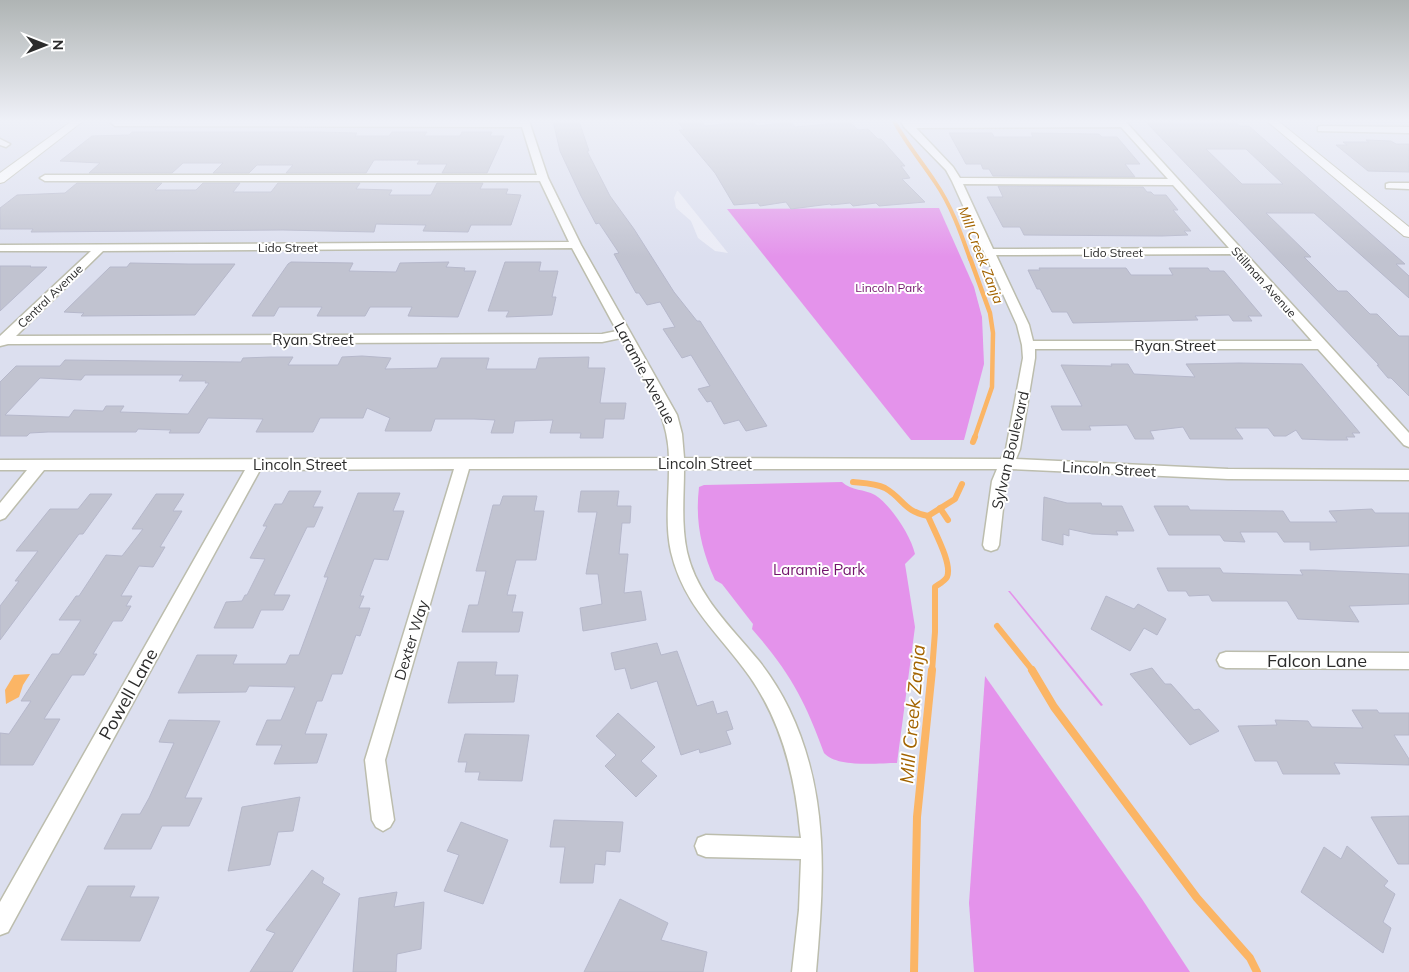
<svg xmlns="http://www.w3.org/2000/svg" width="1409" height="972" viewBox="0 0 1409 972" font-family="Mulish,sans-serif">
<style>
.green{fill:#e493eb}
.plaza{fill:#ebecf6}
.water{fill:#fbb565}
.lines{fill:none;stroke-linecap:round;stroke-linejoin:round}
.stream-far3{stroke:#fbb565;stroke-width:4}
.stream-far2{stroke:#fbb565;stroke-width:4.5}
.stream-far1{stroke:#fbb565;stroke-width:6}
.stream{stroke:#fbb565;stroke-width:8}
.building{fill:#c1c3d0;stroke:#b6b8cb;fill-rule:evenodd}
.minor-casing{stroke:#bcbdad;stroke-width:3}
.tertiary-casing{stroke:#bcbdad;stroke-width:2}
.minor{fill:#fff;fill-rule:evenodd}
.tertiary{fill:#fff;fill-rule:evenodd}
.labels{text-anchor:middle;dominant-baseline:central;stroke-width:4;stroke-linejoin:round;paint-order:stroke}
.far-street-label{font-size:12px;fill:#2c2c2c;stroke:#fff}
.far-park-label{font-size:12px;fill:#72136c;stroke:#fff}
.far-water-label{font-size:14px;font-style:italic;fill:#a36401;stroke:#fff}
.street-label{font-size:15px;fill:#2c2c2c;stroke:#fff}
.park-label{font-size:15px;fill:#72136c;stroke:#fff}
.near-street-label{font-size:18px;fill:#2c2c2c;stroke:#fff}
.near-water-label{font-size:19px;font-style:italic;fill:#a36401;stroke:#fff}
</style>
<rect width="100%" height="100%" fill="#dcdfef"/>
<!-- green -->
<g class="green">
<path d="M939 208 974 287 982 317 984 364 964 440H911L727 209Z"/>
<path d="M842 482C852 491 864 489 875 495 891 505 911 536 915 554L905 564 915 627 897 763C878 763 837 768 824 753 805 700 789 671 752 629L753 624 722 584 715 580C701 549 695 521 699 487L704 485Z"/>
<path d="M1008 591H1010L1103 705 1101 706Z"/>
<path d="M985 676 1142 899 1190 972H974L969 903Z"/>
</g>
<!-- plaza -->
<path class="plaza" d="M677 191H678L728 253 715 251 698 238 691 221 676 208 674 198Z"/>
<!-- water -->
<path class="water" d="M30 674 23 685 19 697 6 704 5 690 14 675Z"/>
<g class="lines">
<!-- stream-far3 -->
<path class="stream-far3" d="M894 121C906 143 921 161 935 182 951 205 961 233 970 259"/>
<!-- stream-far2 -->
<path class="stream-far2" d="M970 258 990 313 993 333 992 387 974 439"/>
<!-- stream-far1 -->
<g class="stream-far1">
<path d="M973 442 975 437"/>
<path d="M853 482C864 483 875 483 885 488 904 499 903 511 928 516"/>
<path d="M940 508 948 520"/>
<path d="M997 626 1033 671"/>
<path d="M932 671 935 632V587C939 584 945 581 947 577 953 564 933 529 928 516L955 499 962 484"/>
</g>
<!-- stream -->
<g class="stream">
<path d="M1032 670 1054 707 1197 898 1250 958 1257 972"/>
<path d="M914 972 917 817 932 670"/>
</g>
</g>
<!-- building -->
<g class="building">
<path d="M553 121H579L589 151H587L610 196 634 229 674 292 697 321H700L767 426 746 431 739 420 724 424 711 401 707 402 698 389 710 386 691 355 682 358 663 329 675 327 660 302 647 305 639 293H636L614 254 619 253 599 223 596 224 581 196 560 151Z"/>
<path d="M701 121 705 126 752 121 757 126 791 122 795 127 850 122 858 130 868 129 878 139H881L905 166H901L910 178 902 179 925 202 879 206 876 203 853 206 850 203 831 205 830 204 791 209 786 202 760 206 758 203 734 205 715 173 679 130H684L678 122Z"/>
<path d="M1145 121H1170L1174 124H1214L1210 121H1234L1240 126H1249L1405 264H1396L1409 276V298L1314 213H1266L1311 257H1304L1338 291H1347L1370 314H1377L1399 336H1409V396L1391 378H1388L1377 365H1379ZM1206 149H1246L1283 184H1242Z"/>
<path d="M132 132H318L357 133 355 136H389L392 132H427L424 136H460L462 132H492L490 136H504L487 173H442L447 164H417L420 160H374L366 173H286L293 165H257L249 173H213L223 163H183L172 173H89L100 163 60 161 92 136 129 135Z"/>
<path d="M949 133H992L994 137H1033L1031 133 1099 134 1102 137H1117L1140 164H1125L1135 177 993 176 989 169H983L981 164H966Z"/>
<path d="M1366 140 1391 141 1396 144H1409V172L1368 171 1336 145H1347L1343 142H1369Z"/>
<path d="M77 183H162L155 190H196L203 183H240L233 192H271L278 183H360L356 189 392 190 389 195H431L437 183H483L480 189H508L506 194 521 195 511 225H471L468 232 423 231 426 225 376 224 374 232 283 230 31 232 33 229H0V208L17 195 65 193Z"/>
<path d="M998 186 1143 187 1147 192H1151L1154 195H1166L1178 210H1173L1191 231H1184L1188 235 1162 236 1024 235 1020 227H1003L987 197H1003Z"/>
<path d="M291 262 353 263 349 271 396 272 400 263 449 262 446 267 465 268 464 271H476L458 317 408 316 412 307H370L365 316H317L322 307H279L274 316H252L288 264Z"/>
<path d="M505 262H541L539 271H558L552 297H556L552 315 506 317 509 311H488Z"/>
<path d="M130 263 188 264H235L195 315 81 316 84 313 64 312 110 267H127Z"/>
<path d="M0 266H31L30 267H47L0 311Z"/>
<path d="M1039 268H1126L1131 275H1173L1169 268H1208L1210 271H1224L1262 316H1248L1252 321H1233L1229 315 1195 316 1198 320 1073 323 1067 312H1052L1040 289H1037L1028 270H1040Z"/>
<path d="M362 356 391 358 385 369 437 368 441 358H489L486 369H536L539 358 589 357 588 368H605L600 403H626L624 419H605L603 438H580L581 433H550L553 420 515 421 513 433H491L495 420 474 419H435L431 431H385L390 418 367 408 363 418H320L313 432H256L263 419 208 418 199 433H169L171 430 138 429 136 432H48L30 433 27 436H0V382L16 366H60L65 360 241 362 243 358 271 357H293L288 365H338L342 357ZM85 375H183L179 381H206L205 383H209L188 414 120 412 124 406H106L103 411 74 410 69 417 5 415 40 378 81 380Z"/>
<path d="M1239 363 1302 364 1360 433H1352L1355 437H1346L1348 440H1328L1302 439 1296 430 1286 436H1274L1268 428H1235L1243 439H1190L1183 427 1150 431 1154 439H1135L1127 425 1089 426 1091 430H1062L1051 406H1082L1061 365 1112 366 1111 364H1128L1134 374 1195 377 1186 364Z"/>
<path d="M289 491H321L313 507H323L314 527H307L274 595H290L283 610H261L253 628H214L226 602 242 601 245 595H247L265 559 250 558 267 526H263L275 504H282Z"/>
<path d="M581 491H619L617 506H631L630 523H622L619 554H628L624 593 641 591 646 620 583 631 580 608 602 604 598 574H586L597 512H578Z"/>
<path d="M358 493H400L393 511H404L388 560 374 559 360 596H364L359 608H370L360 636 356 635 342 674H332L322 701H317L305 734H327L317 763 274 764 282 745H256L267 720H281L295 687 249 686 246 692 178 693 197 655H237L233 664H286L290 655H299L328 577H324Z"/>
<path d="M90 494H112L83 534H79L0 640V606L19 581H15L38 551H16L50 509H78Z"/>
<path d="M156 494H184L173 511H182L160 547H165L153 567 139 566 121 596H132L126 606H131L122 621H113L93 654H97L84 675H72L44 719H60L33 765H0V733L9 734 31 701H21L52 654H59L81 620H59L76 596H79L106 555 122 556 143 529H132Z"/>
<path d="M503 496H537L534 511H544L536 560H516L507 595H516L512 612H523L519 632H462L469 605H478L486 571H476L493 505H500Z"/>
<path d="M1044 497 1067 503H1101L1102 506H1122L1134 531H1116L1118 535 1092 534 1069 529V536L1063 534V545L1042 540Z"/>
<path d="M1154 506H1188L1190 510 1283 511 1290 522H1337L1329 511 1372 509 1375 513H1409V546L1310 550V542H1284L1277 532H1240L1245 542 1224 541 1220 535H1169Z"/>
<path d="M1157 568H1220L1223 573 1303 575 1300 570H1314L1409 574V604L1349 606 1359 622 1298 619 1287 601H1212L1209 595 1189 596 1186 591H1168Z"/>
<path d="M1106 596 1134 609 1138 604 1166 619 1157 635 1144 628 1130 651 1091 629Z"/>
<path d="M657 643 661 655 677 651 697 706 713 701 717 714 727 711 733 729 726 731 731 744 700 753 699 749 681 755 657 681 631 689 625 668 615 670 611 653Z"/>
<path d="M458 662H497L495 675H518L514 702 448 703Z"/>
<path d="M1152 668 1165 684H1171L1194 710 1199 709 1219 731 1190 745 1130 674Z"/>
<path d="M1352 710H1377L1379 713H1409V735H1394L1409 759V765L1334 763 1340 774H1283L1277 761H1255L1238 726 1277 725 1275 720 1308 721 1312 727 1363 728Z"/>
<path d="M618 713 655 747 641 761 657 776 636 797 605 766 616 755 596 736Z"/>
<path d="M169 720 220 721 185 798H202L189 826H162L151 849H104L122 814H140L149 798 174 743 159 742Z"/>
<path d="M465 734 529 735 522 781 478 780 480 772H465L467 762H458Z"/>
<path d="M300 797 293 831 278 832 270 865 228 871 242 807Z"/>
<path d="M1409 816V864H1398L1371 817Z"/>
<path d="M554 820 623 822 620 852 606 851 605 865 595 864 593 883H560L565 847H550Z"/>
<path d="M461 822 508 840 483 904 444 891 459 855 447 851Z"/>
<path d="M1347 846 1388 881 1384 886 1395 894 1383 922 1391 928 1383 953 1301 892 1324 847 1341 859Z"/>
<path d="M312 870 324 878 322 883 340 894 292 972H250L275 933 266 930Z"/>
<path d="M88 886H135L130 897H159L140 941 61 940Z"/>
<path d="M397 892 394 907 424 902 421 949 397 954 396 972H353L359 898Z"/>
<path d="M620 899 668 923 661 940 707 952 703 972H584Z"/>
</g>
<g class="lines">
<!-- minor casing -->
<g class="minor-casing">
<g id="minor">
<path d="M112 121H529L548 178 581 245 677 415 682 434 684 458 1001 459 1006 449 1023 358 1022 345 1017 325 952 181 946 170 904 127 901 121H1125L1409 433V447L1404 445 1318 349H1035V358L1020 449 1016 459 1228 469 1409 470V480L1228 479 1011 469 1006 481 999 545 997 549 991 551 985 549 983 545 992 481 997 469H684C684 496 681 524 687 552 697 596 731 627 759 661 770 675 781 692 789 709 830 794 824 881 816 972H792L799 910 801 859 706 857 698 854 695 846 698 838 706 835 801 838 800 831C795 776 782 723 750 677 720 634 684 607 671 552 665 525 669 496 669 469H469L385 760 394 820 390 827 383 831 376 827 372 820 365 760 454 469 260 470 8 932 0 935V902L245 470H44L5 518 0 520V503L27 470H0V460L669 458C669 413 642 376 621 338L602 342 8 344 0 346V336L91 251H0V245L569 242 540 181H45L40 178 45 175H537L522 127 115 126 111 123ZM1121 127 1168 179 960 178 953 167 916 128ZM963 184 1173 185 1229 248 993 249ZM572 248 617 331 602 334 16 336 103 251ZM1235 254 1312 341H1033L1029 325 996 255Z"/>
<path d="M1321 126 1409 127V133L1318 131V127Z"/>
<path d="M0 139 10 144 6 147 0 145Z"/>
<path d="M1389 183H1409V189L1386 188V184Z"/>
<path d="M1226 652 1409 653V669L1226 668 1220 666 1217 660 1220 654Z"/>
</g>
</g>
<!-- tertiary casing -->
<g class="tertiary-casing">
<g id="tertiary">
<path d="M72 121H83L4 182 0 183V173Z"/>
<path d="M1267 121H1278L1409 227V237L1404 236Z"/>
</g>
</g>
<!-- minor -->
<use href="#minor" class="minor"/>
<!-- tertiary -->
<use href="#tertiary" class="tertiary"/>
</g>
<!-- sky -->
<linearGradient id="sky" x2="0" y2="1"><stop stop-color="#afb4b4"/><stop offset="0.47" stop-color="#eff1f8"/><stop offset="1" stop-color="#eff1f8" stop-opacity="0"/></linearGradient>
<rect width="1409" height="257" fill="url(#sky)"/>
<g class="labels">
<!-- far-street labels -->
<g class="far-street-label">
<text x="288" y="247">Lido Street</text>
<text x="1113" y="252">Lido Street</text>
<text transform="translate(1264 282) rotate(48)">Stillman Avenue</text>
<text transform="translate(50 296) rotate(-44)">Central Avenue</text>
</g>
<!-- far-park labels -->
<g class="far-park-label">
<text x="889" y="287">Lincoln Park</text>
</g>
<!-- far-water labels -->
<g class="far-water-label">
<text transform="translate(981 255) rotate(69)">Mill Creek Zanja</text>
</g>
<!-- street labels -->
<g class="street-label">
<text x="313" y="339">Ryan Street</text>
<text x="1175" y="345">Ryan Street</text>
<text transform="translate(645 373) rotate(62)">Laramie Avenue</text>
<text transform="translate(1010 450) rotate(-77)">Sylvan Boulevard</text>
<text x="705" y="463">Lincoln Street</text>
<text x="300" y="464">Lincoln Street</text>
<text transform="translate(1109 469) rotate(3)">Lincoln Street</text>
<text transform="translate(411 640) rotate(-73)">Dexter Way</text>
</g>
<!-- park labels -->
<g class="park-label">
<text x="819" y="569">Laramie Park</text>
</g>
<!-- near-street labels -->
<g class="near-street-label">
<text x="1317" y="660">Falcon Lane</text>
<text transform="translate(128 694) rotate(-61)">Powell Lane</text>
</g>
<!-- near-water labels -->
<g class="near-water-label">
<text transform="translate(912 714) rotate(-85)">Mill Creek Zanja</text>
</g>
</g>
<!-- north arrow -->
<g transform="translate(45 45) rotate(90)" stroke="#ffffff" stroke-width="4" paint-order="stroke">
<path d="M0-4L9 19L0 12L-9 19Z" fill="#2c2c2c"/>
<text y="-8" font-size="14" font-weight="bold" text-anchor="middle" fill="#2c2c2c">N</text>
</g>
</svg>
